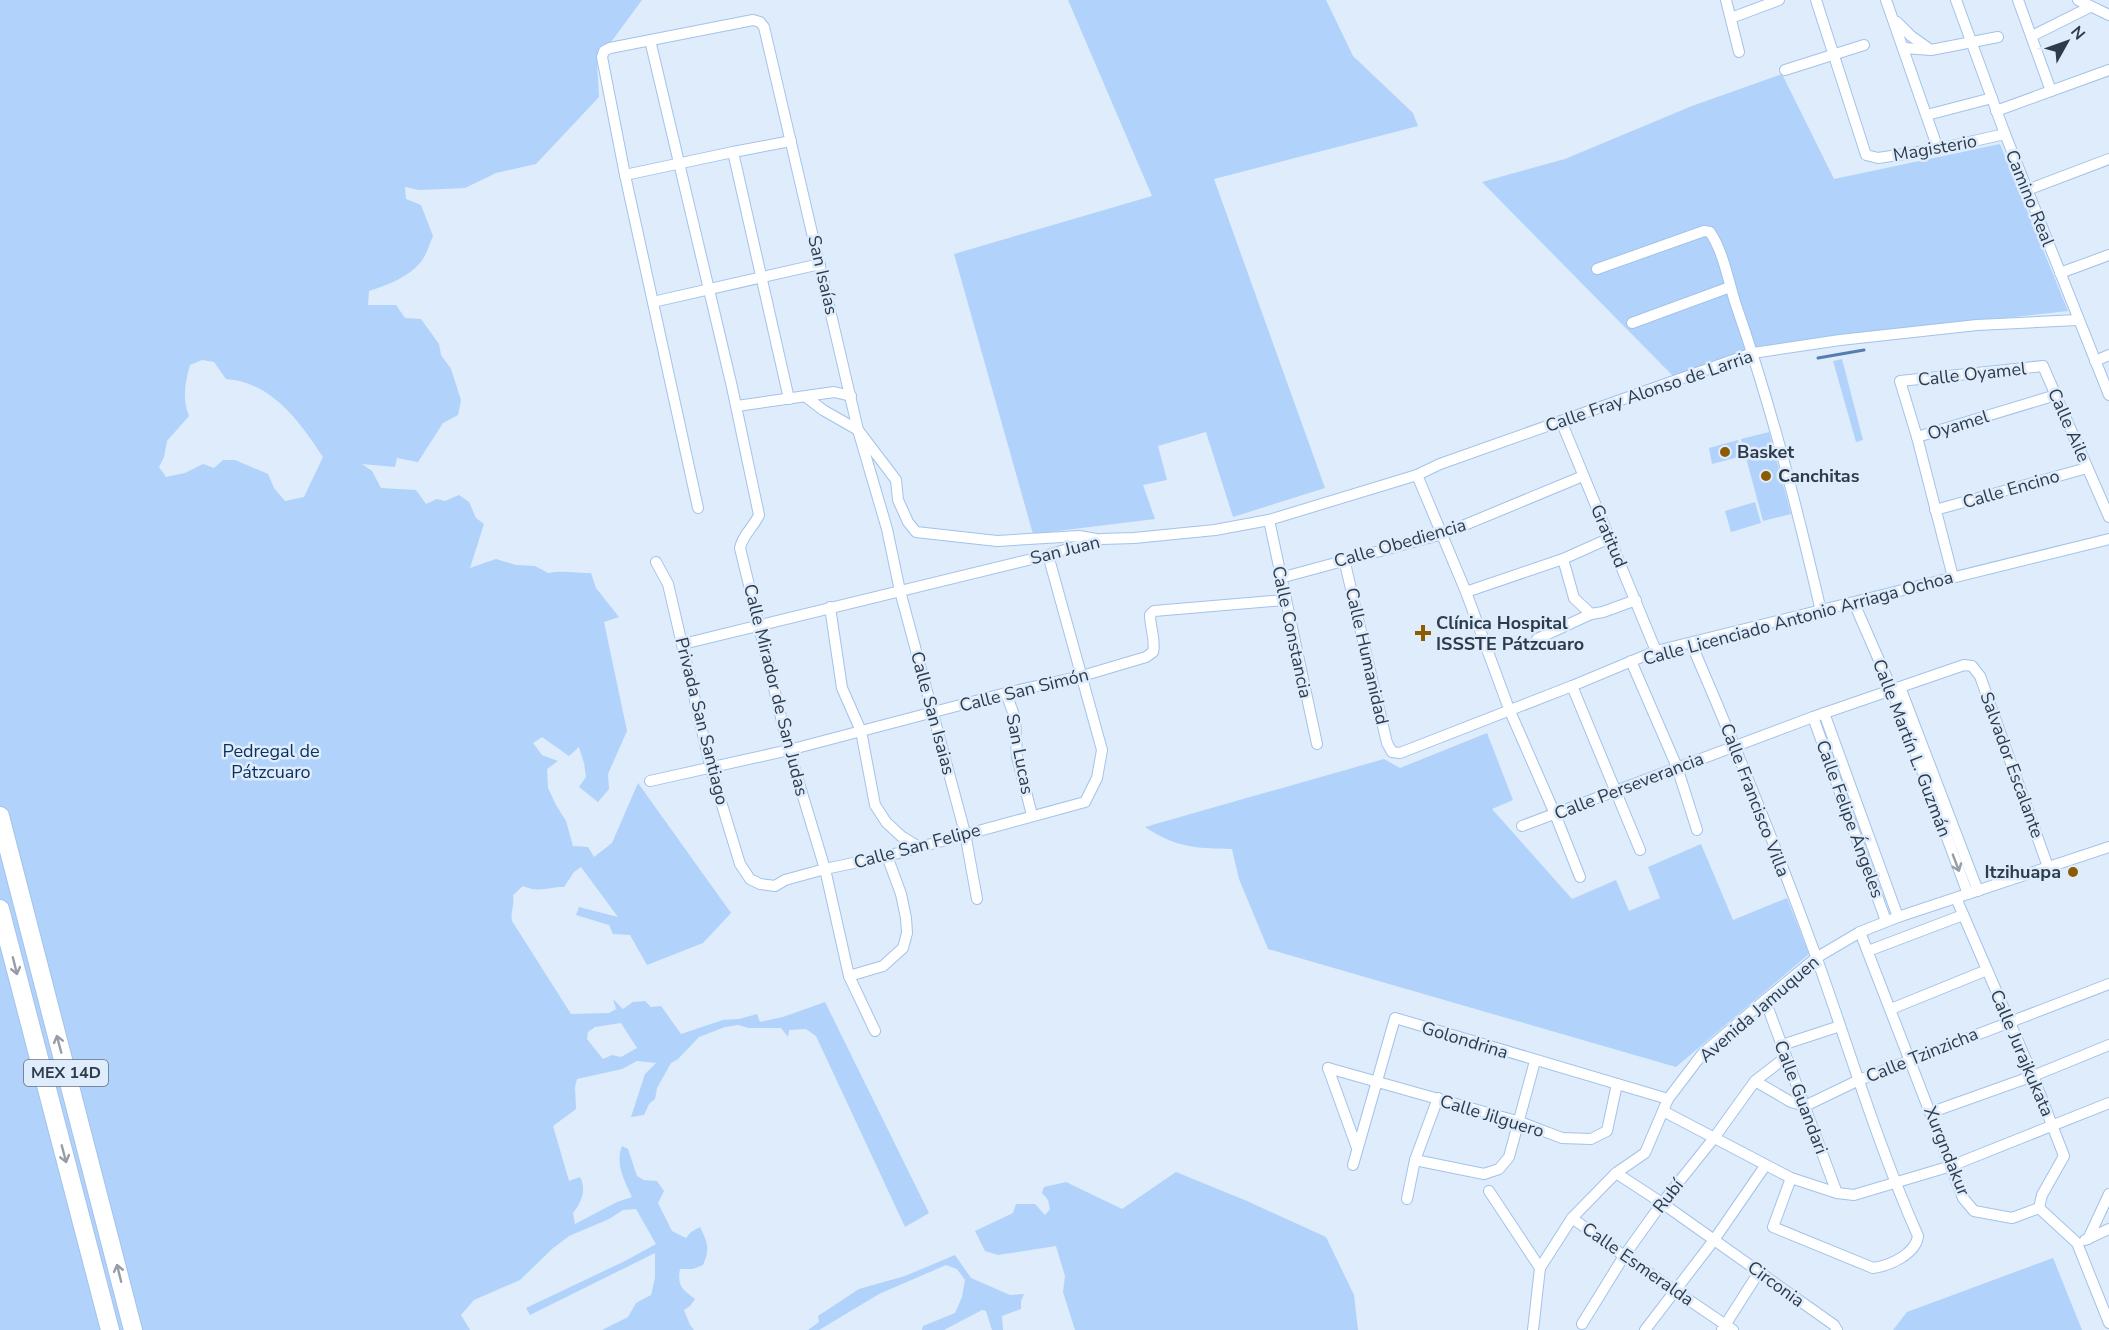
<svg xmlns="http://www.w3.org/2000/svg" width="2109" height="1330" viewBox="0 0 2109 1330" font-family="'Nunito Sans',sans-serif">
<style>
.green{fill:#b1d2fa;fill-rule:evenodd}
.lines{fill:none;stroke-linecap:round;stroke-linejoin:round}
.stream{stroke:#547eb0;stroke-width:3}
.minor-casing{stroke:#a2c3ea;stroke-width:12}
.motorway-casing{stroke:#a2c3ea;stroke-width:20}
.minor{stroke:#fff;stroke-width:10}
.motorway{stroke:#fff;stroke-width:18}
.oneway{stroke:#969da5}
.poi-dot{fill:#8b5c02;stroke:#deecfc;stroke-width:2}
.labels{text-anchor:middle;dominant-baseline:central;stroke-width:5;stroke-linejoin:round;paint-order:stroke}
.shield{fill:#deecfc;stroke:#637080;stroke-width:1.5}
.shield-label{font-size:16px;font-weight:bold;fill:#2e3b4b}
.street-label{font-size:18px;fill:#2e3b4b;stroke:#deecfc}
.poi-label{font-size:18px;font-weight:bold;fill:#2e3b4b;stroke:#deecfc;text-anchor:start}
.park-label{font-size:18px;fill:#0b315b;stroke:#deecfc}
</style>
<rect width="100%" height="100%" fill="#deecfc"/>
<!-- green -->
<g class="green">
<path d="M0 0H642L597 61 599 97 536 164 496 173 465 188 419 190 405 187 406 199 421 205 433 236C429 245 426 256 420 263 407 278 387 285 369 291L368 305H396L405 318 421 319 439 344 441 355 451 369 461 400 458 415 443 423 418 462 397 458 395 467 362 464 372 471 381 488 416 490 426 504 437 499 445 501 459 495 469 502 476 518 484 524 470 568 496 559 516 565 535 566 548 573C562 570 576 573 591 573L596 588 619 617 604 622 627 731 608 774 609 789 598 802 579 787 586 777 584 763 579 747 569 756 542 737 533 743 542 755 558 761 547 769 548 788 556 805 566 821 573 846 588 847 594 857 612 843 638 783 731 913 703 943 647 965 630 935 613 934 609 925 576 915 579 907 618 917 581 867 574 872 564 887C547 887 539 893 523 886L513 895C515 905 510 912 512 921L571 1014 609 1013 616 1009 613 999 623 1009 633 1002 645 1001 651 1007 661 1006 681 1034 723 1020 739 1019 757 1014 760 1022 783 1017 825 1002 929 1213 905 1227 816 1036 806 1029 789 1030 788 1037 781 1028H749L738 1025 725 1027 699 1037 678 1059 671 1063 657 1088 655 1099 649 1104 644 1115 631 1117 645 1074 656 1063 637 1061 622 1069 577 1079 575 1087 576 1109 553 1126 569 1181 580 1177C587 1190 581 1203 573 1213L575 1224 617 1202 632 1197C624 1180 615 1163 622 1146L628 1149 637 1176 644 1180 657 1181 664 1191 658 1203 672 1231 686 1238 691 1232 700 1227C708 1243 710 1249 703 1265L693 1269H680C677 1286 682 1289 695 1299L690 1306 684 1310 690 1325 694 1330H602L628 1317 636 1303 651 1295 655 1278V1253L530 1315 526 1308 625 1261 656 1244 636 1209 623 1210 609 1219 569 1236 552 1249 520 1280 474 1300 461 1315 470 1330H0ZM202 360 214 362 226 379C272 382 300 422 323 457L304 497 285 501 274 488 268 474 235 460H223L214 468 203 464 185 473 166 477 159 467 164 457 167 441 189 416C182 399 185 382 190 365ZM621 1023 637 1048 621 1057 612 1055 603 1059 587 1039 588 1032 595 1027Z"/>
<path d="M1068 0H1326L1353 56 1413 113 1418 126 1214 179 1325 488 1233 517 1206 432 1158 446 1167 480 1143 485 1155 519 1033 534 954 254 1152 196Z"/>
<path d="M1782 74 1834 179 2000 144 2068 311 1760 346 1673 376 1482 182 1565 159 1692 106Z"/>
<path d="M1842 359 1863 440 1856 442 1833 361Z"/>
<path d="M1769 432 1791 514 1763 521 1741 439Z"/>
<path d="M1738 440 1742 456 1712 464 1709 448Z"/>
<path d="M1755 502 1761 523 1731 532 1725 511Z"/>
<path d="M1487 733 1513 800 1492 809 1572 899 1616 880 1629 911 1660 898 1648 867 1701 844 1733 920 1787 898 1809 954 1676 1067 1268 949 1239 879 1232 849C1195 848 1177 848 1145 827L1384 759 1400 768Z"/>
<path d="M1176 1172 1247 1201 1326 1237 1354 1295 1358 1330H1075L1063 1292 1065 1276 1056 1246 998 1255 985 1251 975 1231 1013 1213 1016 1204H1035L1045 1215 1050 1209 1048 1200 1042 1193 1044 1187 1066 1182 1122 1209Z"/>
<path d="M955 1255 971 1278 1010 1295 1024 1294 1021 1301V1309L1002 1316 1003 1330H992L986 1311 982 1310 944 1330H922L923 1326 955 1313 962 1297 965 1280 957 1269 946 1265 879 1294 819 1330H808L819 1322 818 1316 859 1289 905 1276Z"/>
<path d="M2053 1258 2082 1330H1893L1907 1312Z"/>
</g>
<g class="lines">
<!-- stream -->
<path class="stream" d="M1818 358 1864 350"/>
<!-- minor casing -->
<g class="minor-casing">
<g id="minor">
<path d="M1726 0 1739 52"/>
<path d="M1816 0 1866 155 1878 158 1938 149 2005 134"/>
<path d="M1886 0 1938 149"/>
<path d="M1956 0 2005 134 2109 395"/>
<path d="M2018 0 2051 91"/>
<path d="M2078 0 2109 15"/>
<path d="M1731 18 1779 0"/>
<path d="M1897 22 1911 36 1928 48"/>
<path d="M2032 36 2090 7"/>
<path d="M650 40 732 387 759 515C753 528 743 534 740 548L789 750 825 869 849 976 875 1031"/>
<path d="M1904 48 1931 50 1998 37"/>
<path d="M1785 70 1864 45"/>
<path d="M1996 111 2109 70"/>
<path d="M1927 115 1992 98"/>
<path d="M625 175 733 152"/>
<path d="M2027 190 2109 159"/>
<path d="M1597 269 1704 231 1710 232C1724 253 1728 281 1736 305 1771 405 1797 508 1821 611"/>
<path d="M2060 273 2109 255"/>
<path d="M653 302 820 264"/>
<path d="M1632 323 1730 287"/>
<path d="M2095 361 2109 355"/>
<path d="M806 397 823 410 858 430 896 480 898 500 908 522 916 532 997 541 1079 536 1096 539"/>
<path d="M789 399 733 152 791 141"/>
<path d="M737 406 834 392 851 396"/>
<path d="M1561 421 1656 651"/>
<path d="M1917 437 2056 395"/>
<path d="M1417 475 1466 592 1509 709 1555 814 1580 877"/>
<path d="M698 508 625 175 602 57 604 51 610 48 753 20 760 22 764 27 858 430 887 529 900 591 965 833 977 899"/>
<path d="M1935 510 2087 468"/>
<path d="M1269 520 1317 744"/>
<path d="M1344 559 1387 743 1392 752 1400 753 1572 686 1656 651 2109 539"/>
<path d="M1563 559 1574 598 1591 614 1603 612 1636 600"/>
<path d="M656 562 668 584 711 769 740 864 750 879 760 884 775 886 785 880 825 869 887 856 1085 802 1097 778 1102 750 1048 555"/>
<path d="M1953 577 1917 437 1900 381 2043 366 2109 517"/>
<path d="M1280 578 1443 534 1583 476"/>
<path d="M1466 592 1563 559 1610 538"/>
<path d="M1854 603 1892 690 1968 894"/>
<path d="M830 607 842 688 861 731 875 805 886 822 901 836 919 847"/>
<path d="M1537 639 1591 614"/>
<path d="M1691 643C1736 747 1778 852 1817 959 1850 1051 1878 1146 1918 1236 1916 1254 1889 1266 1873 1268L1773 1227 1791 1178"/>
<path d="M683 644 1048 555 1101 539 1134 538 1215 530 1269 520 1417 475 1440 464 1753 353 1840 340 1977 325 2077 320"/>
<path d="M1631 661 1677 767 1697 830"/>
<path d="M1572 686 1640 850"/>
<path d="M1900 687 1978 891"/>
<path d="M1006 693 1015 718 1017 757 1032 815"/>
<path d="M1824 713 1898 917"/>
<path d="M1813 717 1886 921"/>
<path d="M650 781 789 750 1006 693 1082 676 1146 657 1153 652C1156 640 1150 628 1150 615L1154 611 1285 600"/>
<path d="M1522 826 1813 717 1964 665 1972 666 1980 676 2048 867"/>
<path d="M1956 898 2033 1076 2064 1156 2042 1195 2039 1208"/>
<path d="M1860 932 1963 1198 1974 1211 2012 1218 2039 1208"/>
<path d="M1868 951 1963 915"/>
<path d="M849 976 883 966 903 948 907 933 906 918 901 894 887 856"/>
<path d="M1765 1000 1837 1193"/>
<path d="M1891 1009 1987 970"/>
<path d="M1782 1045 1840 1026"/>
<path d="M1328 1068 1520 1122 1562 1138 1591 1139 1607 1131 1617 1084"/>
<path d="M1328 1068 1357 1148"/>
<path d="M1755 1081 1791 1102 1805 1106 1859 1080 2109 984"/>
<path d="M1663 1111 1791 1178 1837 1193 1854 1195 1951 1166 2109 1103"/>
<path d="M1932 1112 2033 1076 2109 1045"/>
<path d="M1415 1160 1484 1174 1499 1169 1509 1157 1535 1061"/>
<path d="M1353 1165 1395 1018 1668 1099"/>
<path d="M1616 1173 1662 1203 1834 1325 1837 1330"/>
<path d="M1489 1191 1540 1268"/>
<path d="M1407 1199 1415 1160 1438 1098"/>
<path d="M2039 1208 2077 1243 2109 1323"/>
<path d="M1572 1218 1624 1256 1733 1330"/>
<path d="M2088 1239 2109 1194"/>
<path d="M2085 1240 2109 1229"/>
<path d="M1582 1324 1624 1256 1662 1203 1714 1138 1755 1081 1786 1057"/>
<path d="M1533 1330 1540 1268 1572 1218 1616 1173 1645 1153 1668 1099 1703 1053 1765 1000 1816 958 1860 932 1898 917 2109 847"/>
<path d="M1645 1330 1714 1240 1765 1166"/>
<path d="M1722 1330 1759 1272"/>
</g>
</g>
<!-- motorway casing -->
<g class="motorway-casing">
<g id="motorway">
<path d="M0 816 133 1330"/>
<path d="M0 909 110 1330"/>
</g>
</g>
<!-- minor -->
<use href="#minor" class="minor"/>
<!-- motorway -->
<use href="#motorway" class="motorway"/>
</g>
<!-- one-way arrows -->
<defs><path id="oneway-shaft" d="M-6 0H5M1.5-3L5.5 0L1.5 3" fill="none" stroke-width="1.6" stroke-linecap="round" stroke-linejoin="round" transform="scale(1.5)"/></defs>
<g class="oneway">
<use href="#oneway-shaft" transform="translate(1956 863) rotate(69)"/>
<use href="#oneway-shaft" transform="translate(15 966) rotate(76)"/>
<use href="#oneway-shaft" transform="translate(59 1044) rotate(-105)"/>
<use href="#oneway-shaft" transform="translate(64 1154) rotate(75)"/>
<use href="#oneway-shaft" transform="translate(119 1273) rotate(-104)"/>
</g>
<!-- markers -->
<g class="poi-dot">
<circle cx="1725" cy="452" r="6"/>
<circle cx="1766" cy="476" r="6"/>
<path d="M1420 624h6v6h6v6h-6v6h-6v-6h-6v-6h6z"/>
<circle cx="2073" cy="872" r="6"/>
</g>
<g class="labels">
<!-- shield labels -->
<rect class="shield" x="24" y="1060" width="84" height="26" rx="4.5"/>
<g class="shield-label">
<text x="66" y="1073">MEX 14D</text>
</g>
<!-- street labels -->
<g class="street-label">
<text transform="translate(1935 148) rotate(-10)">Magisterio</text>
<text transform="translate(2030 198) rotate(68)">Camino Real</text>
<text transform="translate(823 275) rotate(77)">San Isaías</text>
<text transform="translate(1972 374) rotate(-6)">Calle Oyamel</text>
<text transform="translate(1649 391) rotate(-19)">Calle Fray Alonso de Larria</text>
<text transform="translate(1958 425) rotate(-17)">Oyamel</text>
<text transform="translate(2069 425) rotate(66)">Calle Aile</text>
<text transform="translate(2011 489) rotate(-16)">Calle Encino</text>
<text transform="translate(1609 536) rotate(67)">Gratitud</text>
<text transform="translate(1400 543) rotate(-16)">Calle Obediencia</text>
<text transform="translate(1065 550) rotate(-14)">San Juan</text>
<text transform="translate(1798 618) rotate(-15)">Calle Licenciado Antonio Arriaga Ochoa</text>
<text transform="translate(1292 632) rotate(78)">Calle Constancia</text>
<text transform="translate(1367 656) rotate(77)">Calle Humanidad</text>
<text transform="translate(776 690) rotate(76)">Calle Mirador de San Judas</text>
<text transform="translate(1024 690) rotate(-14)">Calle San Simón</text>
<text transform="translate(933 713) rotate(75)">Calle San Isaias</text>
<text transform="translate(702 721) rotate(76)">Privada San Santiago</text>
<text transform="translate(1912 748) rotate(69)">Calle Martín L. Guzmán</text>
<text transform="translate(1020 754) rotate(79)">San Lucas</text>
<text transform="translate(2012 765) rotate(70)">Salvador Escalante</text>
<text transform="translate(1629 786) rotate(-21)">Calle Perseverancia</text>
<text transform="translate(1755 800) rotate(69)">Calle Francisco Villa</text>
<text transform="translate(1850 819) rotate(70)">Calle Felipe Ángeles</text>
<text transform="translate(917 846) rotate(-15)">Calle San Felipe</text>
<text transform="translate(1759 1009) rotate(-41)">Avenida Jamuquen</text>
<text transform="translate(1465 1040) rotate(17)">Golondrina</text>
<text transform="translate(2022 1053) rotate(67)">Calle Jurajkukata</text>
<text transform="translate(1922 1055) rotate(-22)">Calle Tzinzicha</text>
<text transform="translate(1801 1097) rotate(69)">Calle Guandari</text>
<text transform="translate(1492 1116) rotate(17)">Calle Jilguero</text>
<text transform="translate(1947 1151) rotate(68)">Xurgndakur</text>
<text transform="translate(1668 1196) rotate(-52)">Rubí</text>
<text transform="translate(1638 1264) rotate(35)">Calle Esmeralda</text>
<text transform="translate(1776 1284) rotate(36)">Circonia</text>
</g>
<!-- poi labels -->
<g class="poi-label">
<text x="1737" y="452">Basket</text>
<text x="1778" y="476">Canchitas</text>
<text x="1436" y="623">Clínica Hospital<tspan x="1436" dy="21">ISSSTE Pátzcuaro</tspan></text>
<text x="2061" y="872" text-anchor="end">Itzihuapa</text>
</g>
<!-- park labels -->
<g class="park-label">
<text x="271" y="751">Pedregal de<tspan x="271" dy="21">Pátzcuaro</tspan></text>
</g>
</g>
<!-- north arrow -->
<g transform="translate(2067 42) rotate(50)" stroke="#deecfc" stroke-width="4.5" paint-order="stroke">
<path d="M0-4.5L10 22L0 15L-10 22Z" fill="#2e3b4b"/>
<text y="-9" font-size="16" font-weight="bold" text-anchor="middle" fill="#2e3b4b">N</text>
</g>
</svg>
